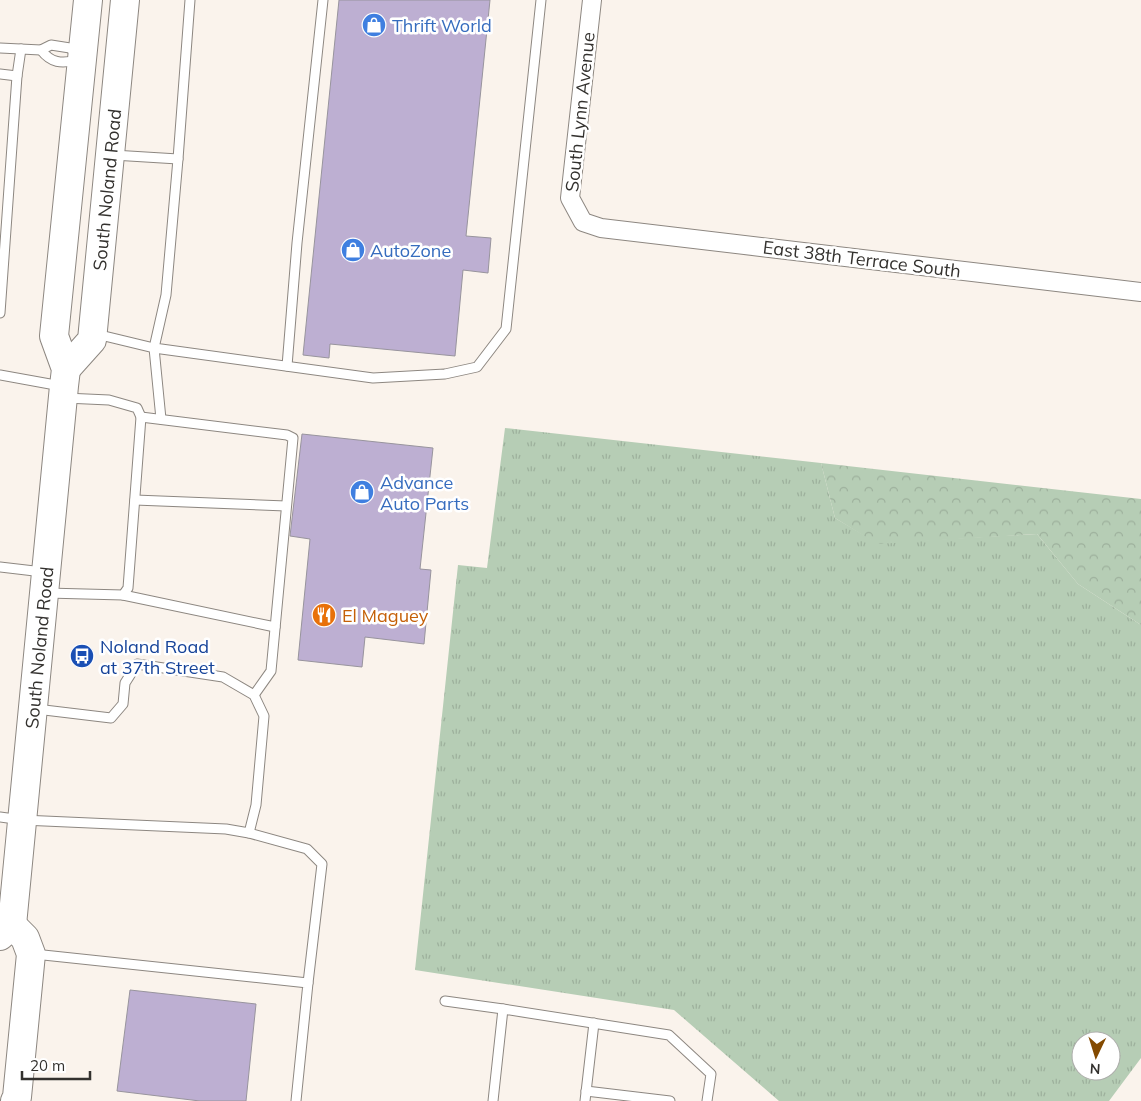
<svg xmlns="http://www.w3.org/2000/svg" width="1141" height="1101" viewBox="0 0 1141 1101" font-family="Mulish,sans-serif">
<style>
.grass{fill:url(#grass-tufts);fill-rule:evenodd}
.forest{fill:url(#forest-crowns)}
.building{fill:#bdafd2;stroke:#98949d}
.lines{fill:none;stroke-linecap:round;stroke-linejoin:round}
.service-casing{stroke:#8d8781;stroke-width:11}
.minor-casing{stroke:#8d8781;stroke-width:20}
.primary-casing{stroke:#8d8781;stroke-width:30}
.service{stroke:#fff;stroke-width:9}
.minor{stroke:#fff;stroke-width:18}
.primary{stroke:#fff;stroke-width:28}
.labels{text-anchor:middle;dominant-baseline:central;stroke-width:5;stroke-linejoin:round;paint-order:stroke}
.shop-label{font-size:18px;fill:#366cbe;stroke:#fff;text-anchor:start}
.street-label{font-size:18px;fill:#33312e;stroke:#fff}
.food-label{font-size:18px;fill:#c56008;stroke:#fff;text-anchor:start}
.transit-label{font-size:18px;fill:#164399;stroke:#fff;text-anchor:start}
</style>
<defs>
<pattern id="grass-tufts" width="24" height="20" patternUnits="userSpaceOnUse" patternTransform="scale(1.25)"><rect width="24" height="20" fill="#b6cdb5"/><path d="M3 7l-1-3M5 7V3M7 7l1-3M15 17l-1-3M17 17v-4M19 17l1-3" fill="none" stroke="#9db09c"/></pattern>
<pattern id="forest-crowns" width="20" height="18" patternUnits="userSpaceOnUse" patternTransform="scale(1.25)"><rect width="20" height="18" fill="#b6cdb5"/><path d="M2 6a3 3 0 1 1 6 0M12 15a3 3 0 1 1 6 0" fill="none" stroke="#9db09c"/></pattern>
</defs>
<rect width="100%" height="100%" fill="#faf3ec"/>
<!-- grass -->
<path class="grass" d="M505 428 821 463 835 518 877 543 1037 534 1078 584 1141 625V1058L1109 1101H779L674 1010 415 970 458 565 487 568ZM1081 1041H1111V1071H1081Z"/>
<!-- forest -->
<path class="forest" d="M821 463 1141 499V625L1078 584 1037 534 877 544 835 518Z"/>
<!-- building -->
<g class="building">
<path d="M339 0H490L466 236 491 238 488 273 463 270 455 356 330 344 329 358 303 355Z"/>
<path d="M302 434 433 448 420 569 431 570 424 644 365 637 362 667 298 660 310 539 290 536Z"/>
<path d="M130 990 256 1004 246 1101H200L117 1091Z"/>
</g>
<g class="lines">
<!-- service casing -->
<g class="service-casing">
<g id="service">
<path d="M0 48 41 50 51 45 70 48 78 56"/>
<path d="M41 50C51 63 61 64 78 60"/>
<path d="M0 74 17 76 0 313"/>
<path d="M17 76 21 49"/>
<path d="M113 155 178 159 166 295 154 348 373 378 445 374 477 367 506 329 541 0"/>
<path d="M178 159 190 0"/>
<path d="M96 334 154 348 161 419"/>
<path d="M287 366 297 243 323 0"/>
<path d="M0 375 61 386"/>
<path d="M141 417 287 435 293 438 271 671 254 695"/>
<path d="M135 500 286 506"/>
<path d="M0 567 43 572"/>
<path d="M47 593 123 595 128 588 141 417 137 408 109 400 65 398"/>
<path d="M123 595 275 627"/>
<path d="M0 817 22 820 226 829 249 833 256 805 264 716 254 695 223 677 137 664 125 683 123 704 111 718 36 709"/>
<path d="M249 833 307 849 322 864 308 983"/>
<path d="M34 954 308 983 296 1101"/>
<path d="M445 1001 503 1009 669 1035 711 1074 707 1101"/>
<path d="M586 1091 670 1101"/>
<path d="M493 1101 503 1009"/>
<path d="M585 1101 594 1023"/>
</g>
</g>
<!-- minor casing -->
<g class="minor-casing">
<path id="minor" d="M592 0 570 198 583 222 601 228 1141 292"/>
</g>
<!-- primary casing -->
<g class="primary-casing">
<g id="primary">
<path id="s1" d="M66 369 92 340 125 0"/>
<path d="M12 925 25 938 31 954 17 1097 15 1101"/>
<path id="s2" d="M0 936 12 925 64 386 66 369 54 336 88 0"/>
</g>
</g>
<!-- service -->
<use href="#service" class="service"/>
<!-- minor -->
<use href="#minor" class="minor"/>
<!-- primary -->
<use href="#primary" class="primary"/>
</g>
<!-- icons -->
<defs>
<g id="shop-disc" transform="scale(1.25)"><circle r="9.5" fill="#3f7fe0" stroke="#fff"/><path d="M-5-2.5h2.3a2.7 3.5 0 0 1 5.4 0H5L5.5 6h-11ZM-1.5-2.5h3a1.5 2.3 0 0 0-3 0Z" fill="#fff"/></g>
<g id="restaurant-disc" transform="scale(1.25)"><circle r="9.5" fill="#e8710a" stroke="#fff"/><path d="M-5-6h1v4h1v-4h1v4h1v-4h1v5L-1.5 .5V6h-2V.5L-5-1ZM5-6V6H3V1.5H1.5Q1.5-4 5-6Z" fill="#fff"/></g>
<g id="bus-disc" transform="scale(1.25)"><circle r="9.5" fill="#1a4fb4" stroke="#fff"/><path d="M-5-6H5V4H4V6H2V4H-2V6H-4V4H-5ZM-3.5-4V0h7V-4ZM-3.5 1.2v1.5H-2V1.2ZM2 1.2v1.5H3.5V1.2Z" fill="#fff"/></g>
</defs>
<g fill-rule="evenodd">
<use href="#shop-disc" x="374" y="25"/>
<use href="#shop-disc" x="353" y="250"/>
<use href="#shop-disc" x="362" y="492"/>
<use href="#restaurant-disc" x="324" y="615"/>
<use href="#bus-disc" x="82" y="656"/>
</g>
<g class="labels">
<!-- shop labels -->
<g class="shop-label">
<text x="392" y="25">Thrift World</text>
<text x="370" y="250">AutoZone</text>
<text x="380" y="482">Advance<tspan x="380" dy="21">Auto Parts</tspan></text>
</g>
<!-- street labels -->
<g class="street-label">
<text transform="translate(580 112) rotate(-84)">South Lynn Avenue</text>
<text stroke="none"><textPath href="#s1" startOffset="190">South Noland Road</textPath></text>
<text transform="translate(862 259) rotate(7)">East 38th Terrace South</text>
<text stroke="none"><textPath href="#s2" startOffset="295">South Noland Road</textPath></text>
</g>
<!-- food labels -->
<g class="food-label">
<text x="342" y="615">El Maguey</text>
</g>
<!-- transit labels -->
<g class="transit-label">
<text x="100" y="646">Noland Road<tspan x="100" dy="21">at 37th Street</tspan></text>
</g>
</g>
<!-- north arrow -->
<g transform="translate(1096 1056) rotate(184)"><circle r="24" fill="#ffffff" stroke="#adadab"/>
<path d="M0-4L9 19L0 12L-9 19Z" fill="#844a00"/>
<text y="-8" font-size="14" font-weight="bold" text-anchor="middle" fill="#33312e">N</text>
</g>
<!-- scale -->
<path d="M22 1071v8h68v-8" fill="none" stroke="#33312e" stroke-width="2.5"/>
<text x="30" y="1071" font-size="15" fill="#33312e" stroke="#ffffff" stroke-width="4" paint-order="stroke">20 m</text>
</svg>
